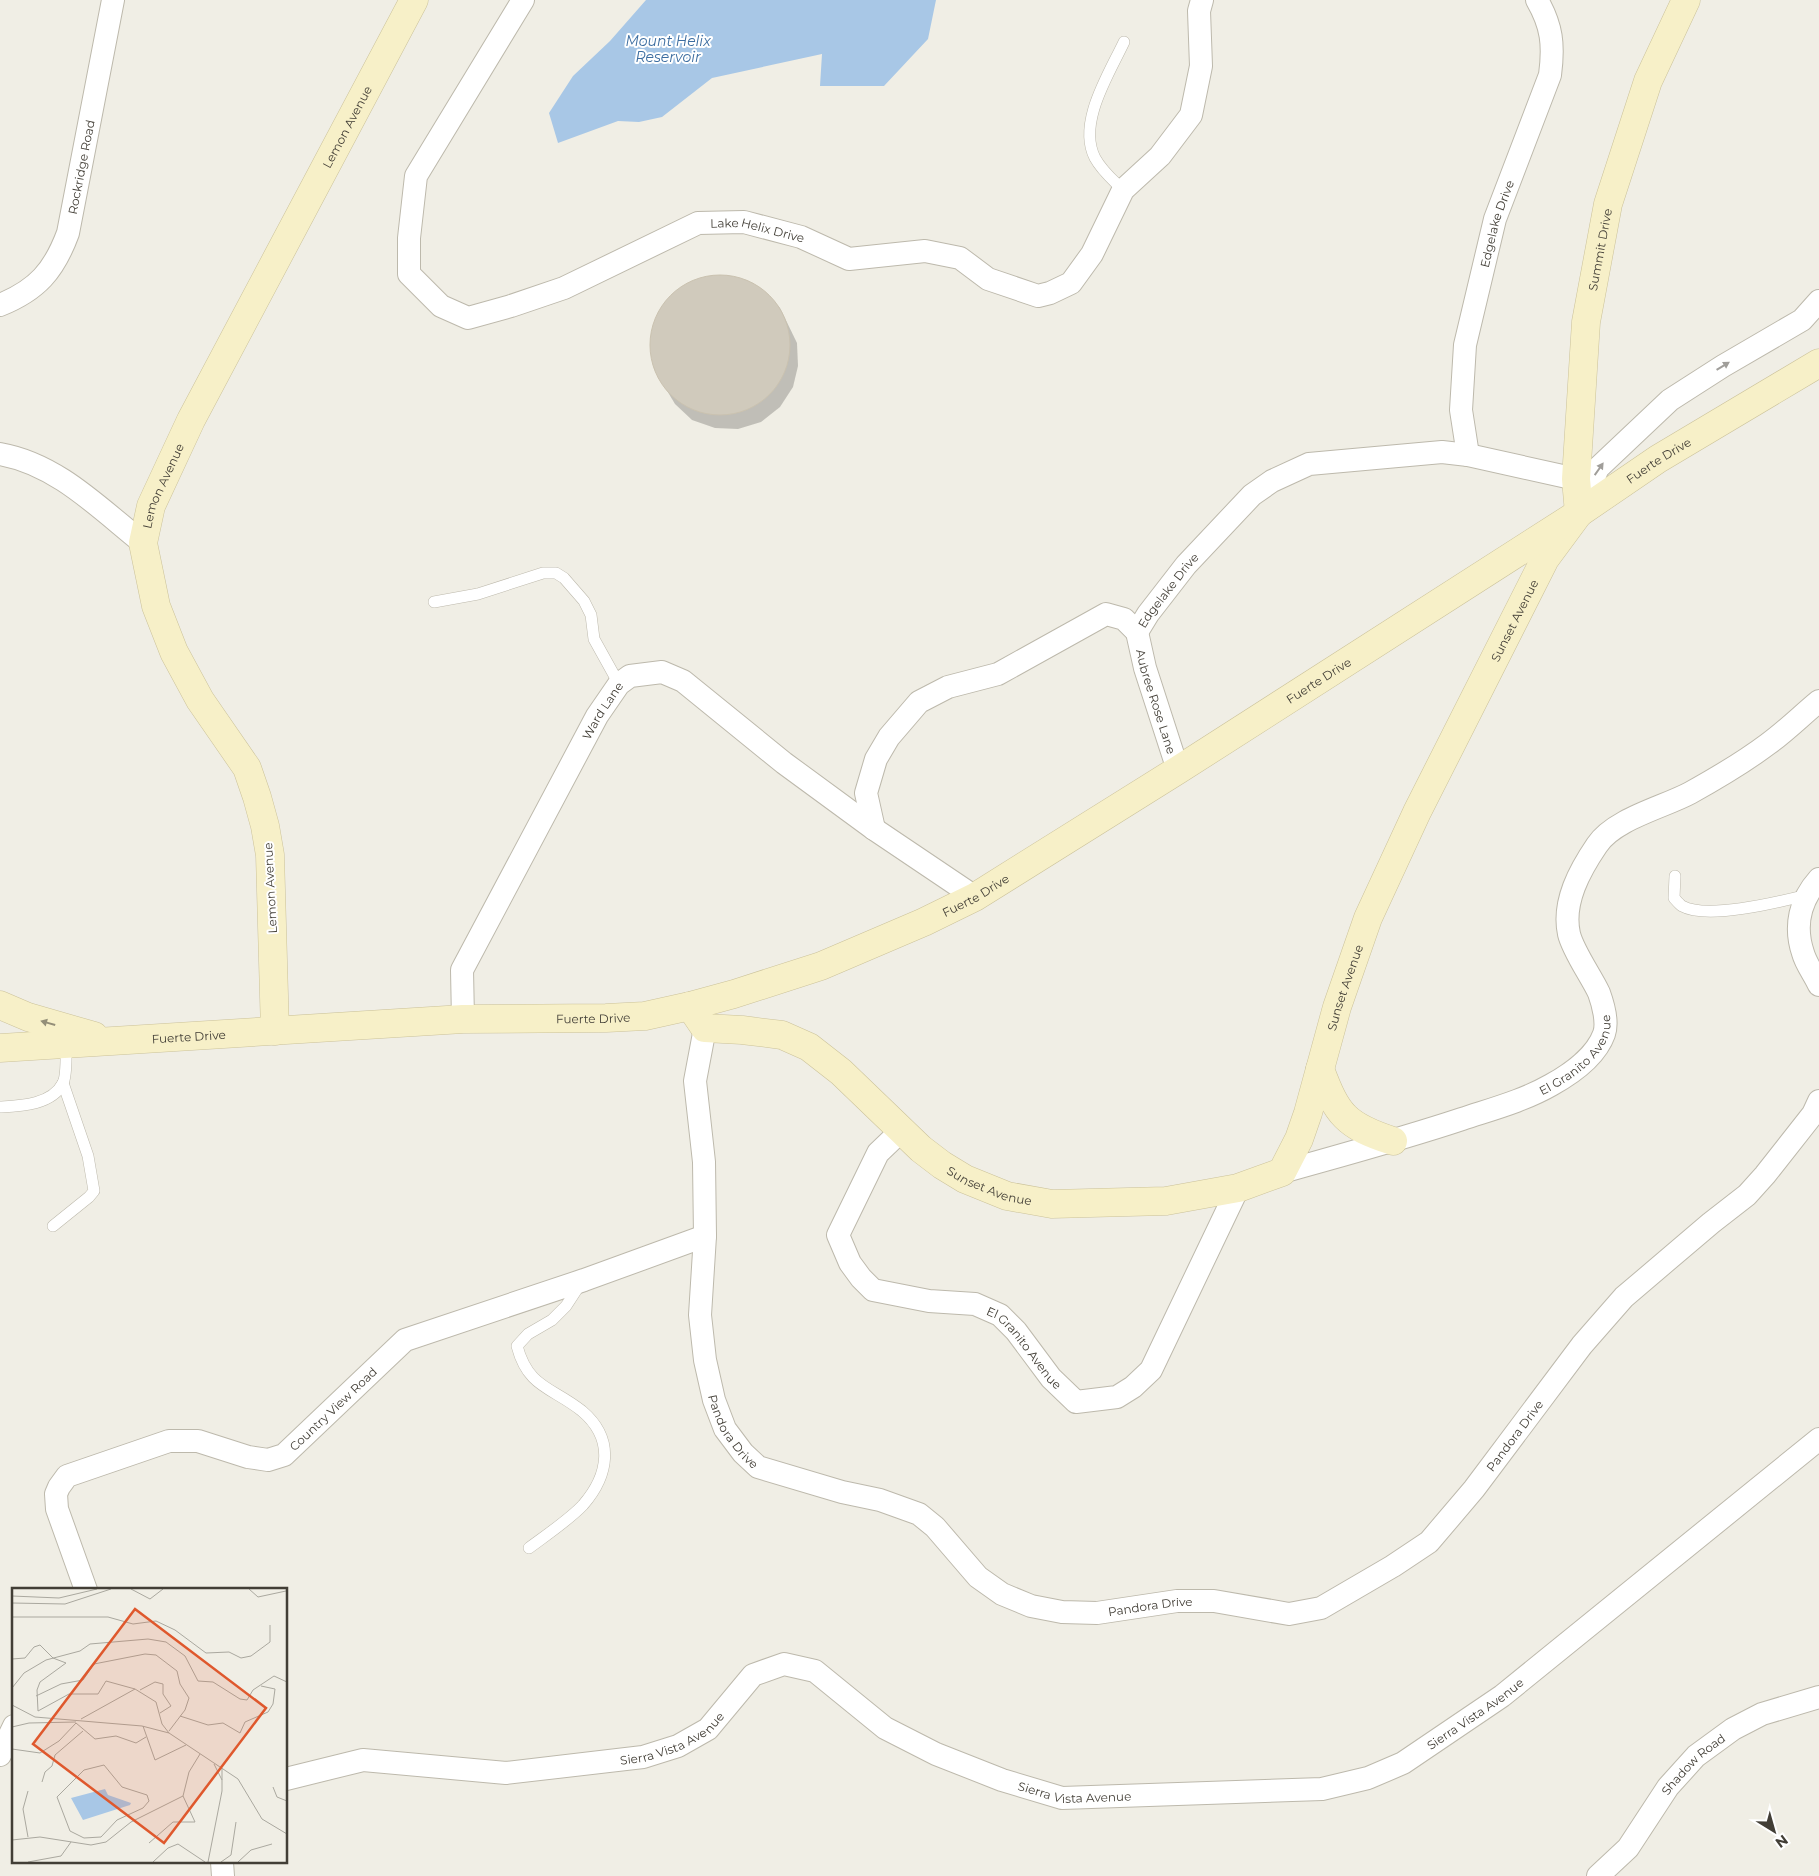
<svg xmlns="http://www.w3.org/2000/svg" width="1819" height="1876" viewBox="0 0 1819 1876" font-family="Montserrat,sans-serif">
<style>
.water{fill:#a8c7e6}
.shadow{fill:#0003}
.building{fill:#d0cabc;stroke:#cac2b0}
.lines{fill:none;stroke-linecap:round;stroke-linejoin:round}
.lane-casing{stroke:#bdb9ac;stroke-width:12}
.street-casing{stroke:#bdb9ac;stroke-width:24}
.secondary-casing{stroke:#cbc29a;stroke-width:29}
.lane{stroke:#fff;stroke-width:11}
.street{stroke:#fff;stroke-width:22}
.secondary{stroke:#f7f0c8;stroke-width:28}
.oneway{fill:#a09e9a}
.oneway2{fill:#938e78}
.labels{text-anchor:middle;dominant-baseline:central;stroke-width:4;stroke-linejoin:round;paint-order:stroke}
.street-label{font-size:12px;fill:#423e36;stroke:#fff}
.water-label{font-size:14px;font-style:italic;fill:#3c6da0;stroke:#fff}
.inset-road{fill:none;stroke:#aaa89f;stroke-width:1}
.view{fill:#df582d;fill-opacity:0.15;stroke:#df582d;stroke-width:2.5}
.inset-edge{fill:none;stroke:#423e36;stroke-width:2.5}
</style>
<rect width="100%" height="100%" fill="#f0eee5"/>
<!-- water -->
<path class="water" d="M646 0H936L928 39 884 86H820L822 54 712 78 662 117 639 122 618 121 558 143 549 113 573 76 610 41Z"/>
<!-- shadow -->
<path class="shadow" d="M724 276 746 280 765 292 780 308 797 343 798 366 793 387 780 407 761 422 738 429 715 428 692 420 675 404 654 369 651 345 655 322 665 302 682 287 702 278Z"/>
<!-- building -->
<circle class="building" cx="720" cy="345" r="70"/>
<g class="lines">
<!-- lane casing -->
<g class="lane-casing">
<g id="lane">
<path d="M1123 190C1113 180 1102 171 1095 158 1077 123 1109 74 1124 42"/>
<path d="M434 602 478 594 543 573H556L564 578 584 601 591 615 594 639 619 684"/>
<path d="M1675 876 1674 898C1676 900 1679 904 1682 906 1707 920 1779 902 1807 895"/>
<path d="M0 1107C20 1106 52 1105 63 1083 67 1075 66 1054 66 1044"/>
<path d="M53 1226 89 1197 94 1191 88 1156 63 1083"/>
<path d="M529 1548C545 1536 570 1519 583 1505 609 1475 615 1439 582 1411 552 1387 528 1388 517 1346L528 1334 552 1320 566 1306 581 1283"/>
</g>
</g>
<!-- street casing -->
<g class="street-casing">
<g id="street">
<path id="s1" d="M523 0 416 176 409 238V274L441 306 468 318 511 306 564 288 698 223 744 222 801 237 849 259 925 251 960 258 988 279 1038 296 1050 293 1071 283 1092 254 1123 190 1160 156 1191 115 1201 66 1199 11 1202 0"/>
<path id="s2" d="M0 305C37 290 54 271 68 233L113 0"/>
<path d="M0 454C57 464 99 508 143 543"/>
<path id="s3" d="M1468 455 1461 410 1465 345 1495 219 1550 75C1554 45 1552 26 1537 0"/>
<path d="M1579 512 1598 468 1670 400 1723 366 1802 320 1819 301"/>
<path id="s4" d="M1137 632 1148 614 1186 565 1252 495 1272 481 1309 464 1442 452 1468 455 1576 479"/>
<path id="s5" d="M1137 632 1145 668 1178 770"/>
<path d="M874 829 866 793 876 759 889 737 919 702 948 687 998 674 1106 614 1124 619 1137 632"/>
<path d="M1819 879C1800 900 1794 926 1803 953 1806 964 1814 974 1819 985"/>
<path id="s6" d="M463 1019 462 970 597 716 619 684 630 676 662 672 683 681 784 763 874 829 975 897"/>
<path id="s7" d="M705 1028 695 1081 704 1162 705 1236 700 1315 705 1360 714 1400 725 1429 743 1453 758 1467 842 1492 880 1500 919 1514 935 1527 978 1577 1002 1594 1031 1606 1062 1612 1097 1613 1177 1601H1214L1289 1614 1321 1608 1393 1566 1429 1542 1474 1489 1582 1345 1624 1297 1711 1223 1747 1195 1765 1175 1813 1114 1819 1101"/>
<path id="s8" d="M902 1130 878 1153 838 1235 850 1263 861 1278 873 1290 929 1301 975 1304 1000 1315 1016 1331 1051 1378 1076 1402 1117 1397 1133 1387 1151 1370 1238 1188"/>
<path id="s9" d="M1282 1172C1342 1155 1402 1139 1462 1119 1492 1109 1523 1101 1551 1085 1571 1074 1596 1056 1604 1034 1608 1023 1603 1004 1599 993 1591 976 1573 951 1569 934 1562 902 1580 870 1597 845 1614 819 1664 807 1690 793 1717 778 1744 762 1768 744 1786 731 1802 715 1819 701"/>
<path id="s10" d="M86 1590 57 1509 56 1494 59 1487 67 1476 169 1441H198L248 1457 268 1460 284 1455 405 1340 584 1280 705 1236"/>
<path d="M0 1755 14 1726"/>
<path id="s11" d="M286 1779 363 1760 506 1773 643 1757 678 1746 708 1729 753 1675 784 1664 815 1671 885 1728 936 1754 1002 1780 1062 1798 1322 1789 1368 1778 1403 1763 1502 1696 1819 1439"/>
<path d="M222 1862 223 1876"/>
<path id="s12" d="M1598 1876 1628 1848 1668 1787 1696 1756 1733 1729 1762 1714 1819 1697"/>
</g>
</g>
<!-- secondary casing -->
<g class="secondary-casing">
<g id="secondary">
<path d="M0 1005 28 1017 94 1036"/>
<path id="s13" d="M690 1006 705 1028 742 1030 782 1035 809 1047 841 1072 921 1149 942 1165 965 1179 1007 1196 1052 1204 1166 1201 1238 1188 1282 1172 1299 1139 1308 1113 1337 1007 1368 918 1417 812 1545 559 1579 513 1576 479 1586 322 1608 204 1648 81 1686 0"/>
<path id="s14" d="M275 1031 270 855 265 826 257 797 247 768 200 700 174 652 156 606 143 543 151 506 191 420 414 0"/>
<path id="s15" d="M0 1048 463 1019 606 1018 645 1016 690 1006 734 994 821 966 924 922 975 897 1178 770 1579 513 1658 459 1819 363"/>
<path d="M1320 1069C1337 1115 1346 1126 1393 1141"/>
</g>
</g>
<!-- lane -->
<use href="#lane" class="lane"/>
<!-- street -->
<use href="#street" class="street"/>
<!-- secondary -->
<use href="#secondary" class="secondary"/>
</g>
<!-- one-way arrows -->
<defs><path id="oneway-solid" d="M-6-.8H1V-3.2L6.5 0L1 3.2V.8H-6Z" transform="scale(1.25)"/></defs>
<g class="oneway">
<use href="#oneway-solid" transform="translate(1723 366) rotate(-31)"/>
<use href="#oneway-solid" transform="translate(1599 469) rotate(-55)"/>
</g>
<use class="oneway2" href="#oneway-solid" transform="translate(48 1023) rotate(-164)"/>
<g class="labels">
<!-- street labels -->
<g class="street-label">
<text stroke="none"><textPath href="#s14" startOffset="982">Lemon Avenue</textPath></text>
<text stroke="none"><textPath href="#s2" startOffset="170">Rockridge Road</textPath></text>
<text stroke="none"><textPath href="#s3" startOffset="236">Edgelake Drive</textPath></text>
<text stroke="none"><textPath href="#s1" startOffset="689">Lake Helix Drive</textPath></text>
<text stroke="none"><textPath href="#s13" startOffset="1655">Summit Drive</textPath></text>
<text stroke="none"><textPath href="#s15" startOffset="1809">Fuerte Drive</textPath></text>
<text stroke="none"><textPath href="#s14" startOffset="578">Lemon Avenue</textPath></text>
<text stroke="none"><textPath href="#s4" startOffset="52">Edgelake Drive</textPath></text>
<text stroke="none"><textPath href="#s13" startOffset="1264">Sunset Avenue</textPath></text>
<text stroke="none"><textPath href="#s15" startOffset="1404">Fuerte Drive</textPath></text>
<text stroke="none"><textPath href="#s5" startOffset="72">Aubree Rose Lane</textPath></text>
<text stroke="none"><textPath href="#s6" startOffset="344">Ward Lane</textPath></text>
<text transform="translate(270 888) rotate(-93)">Lemon Avenue</text>
<text stroke="none"><textPath href="#s15" startOffset="999">Fuerte Drive</textPath></text>
<text stroke="none"><textPath href="#s13" startOffset="859">Sunset Avenue</textPath></text>
<text stroke="none"><textPath href="#s15" startOffset="594">Fuerte Drive</textPath></text>
<text stroke="none"><textPath href="#s15" startOffset="189">Fuerte Drive</textPath></text>
<text stroke="none"><textPath href="#s9" startOffset="324">El Granito Avenue</textPath></text>
<text stroke="none"><textPath href="#s13" startOffset="364">Sunset Avenue</textPath></text>
<text stroke="none"><textPath href="#s8" startOffset="361">El Granito Avenue</textPath></text>
<text stroke="none"><textPath href="#s10" startOffset="416">Country View Road</textPath></text>
<text stroke="none"><textPath href="#s7" startOffset="412">Pandora Drive</textPath></text>
<text stroke="none"><textPath href="#s7" startOffset="1328">Pandora Drive</textPath></text>
<text stroke="none"><textPath href="#s7" startOffset="892">Pandora Drive</textPath></text>
<text stroke="none"><textPath href="#s11" startOffset="1281">Sierra Vista Avenue</textPath></text>
<text stroke="none"><textPath href="#s11" startOffset="395">Sierra Vista Avenue</textPath></text>
<text stroke="none"><textPath href="#s12" startOffset="148">Shadow Road</textPath></text>
<text stroke="none"><textPath href="#s11" startOffset="860">Sierra Vista Avenue</textPath></text>
</g>
<!-- water labels -->
<g class="water-label">
<text x="668" y="41">Mount Helix<tspan x="668" dy="16">Reservoir</tspan></text>
</g>
</g>
<!-- overview -->
<g transform="translate(12 1588)">
<rect width="275" height="275" fill="#f0eee5"/>
<path d="M93 201 96 207 119 215 118 217 71 232 59 210Z" fill="#a8c7e6"/>
<path class="inset-road" d="M119 1 138 11 151 1M237 1 246 9 274 3M0 8 47 10 85 1M0 15 53 16 99 1M0 29H96L121 36 144 33 163 42 194 65 217 64 229 70 239 68 258 54V37M0 71 13 70 22 59 28 57 41 70 54 75 28 94 25 102 26 123 57 106H86L94 93 123 101M0 100 12 85 34 72 68 63 78 56 136 51 154 54 173 68 186 93 201 94 228 111 235 112 241 102 262 88 275 94M128 102 143 94 151 96V106L159 118 148 125M24 108 49 96 71 92 82 76 133 66 144 67 165 83 168 96 177 110 173 122 157 143M0 117 23 129 130 138 157 145 226 191 250 231 275 246M168 128 196 137 211 135 228 145 233 134 256 124 261 116 263 101 249 98M69 131 123 101 144 114 150 136 157 145M64 135 83 151 104 148M131 138 143 172 174 157M0 139 17 135 64 134M104 148 124 155 134 149M0 161 28 165 47 153 64 135M202 176 210 192M92 177 110 199 135 207 137 213 131 220 105 232 89 249 72 250 58 243 45 209 72 182ZM30 194 33 184 40 178 43 167 71 143M261 199 265 209 275 213M16 203 11 221 16 249M0 252 28 249 79 257 94 254 119 234 171 208 177 184 188 166M137 255 161 234H183L171 208M16 274 49 268 59 254M141 274 156 260 166 256 193 274M196 274 210 203V180M209 274 219 267 224 234M226 274 239 262 260 256"/>
<path class="view" d="M123 21 254 120 152 255 21 156Z"/>
<rect width="275" height="275" class="inset-edge"/>
</g>
<!-- north arrow -->
<g transform="translate(1774 1831) rotate(143)" stroke="#ffffff" stroke-width="4" paint-order="stroke">
<path d="M0-4L9 19L0 12L-9 19Z" fill="#423e36"/>
<text y="-8" font-size="14" font-weight="bold" text-anchor="middle" fill="#423e36">N</text>
</g>
</svg>
